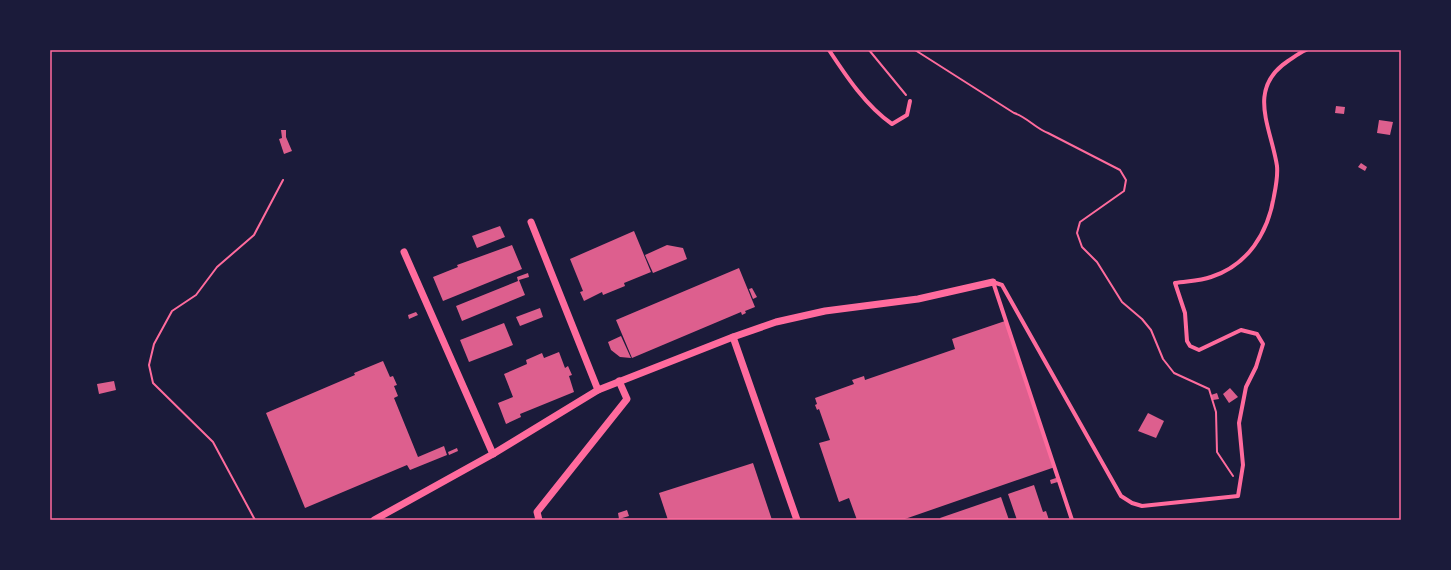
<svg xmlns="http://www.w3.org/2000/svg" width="1451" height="570" viewBox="0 0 1451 570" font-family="Mulish,sans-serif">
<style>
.building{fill:#dd5f8e}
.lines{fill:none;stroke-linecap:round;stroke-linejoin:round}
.path{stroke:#ff6b9d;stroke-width:2}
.minor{stroke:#ff6b9d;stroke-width:4}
.tertiary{stroke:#ff6b9d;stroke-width:7}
.neatline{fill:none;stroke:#ff6b9d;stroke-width:1.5}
</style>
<rect width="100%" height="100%" fill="#1b1b3a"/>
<!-- building -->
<g class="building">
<path d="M1336 106 1345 107 1344 114 1335 113Z"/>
<path d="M1379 120 1393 122 1390 135 1377 133Z"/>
<path d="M281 130H286V137L292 151 284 154 279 139 282 138Z"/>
<path d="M1361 163 1367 167 1365 171 1358 167Z"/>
<path d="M500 226 505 237 477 248 472 236Z"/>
<path d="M634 231 651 272 624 283 625 286 603 295 602 292 584 301 580 292 583 291 570 259Z"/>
<path d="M512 245 522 269 443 301 433 277 458 267 457 265Z"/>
<path d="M667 245 683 248 687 259 653 273 645 255Z"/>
<path d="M739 268 755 307 745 311 746 313 742 315 741 312 632 358 616 320Z"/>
<path d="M528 273 529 277 519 280 525 295 462 321 456 306 518 281 517 277Z"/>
<path d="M752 288 757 297 753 299 749 289Z"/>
<path d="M540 308 543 317 520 326 516 317Z"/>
<path d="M416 312 418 315 409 319 408 315Z"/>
<path d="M1005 321 1055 467 902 520H857L849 498 839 502 819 443 830 440 819 409 817 410 815 405 817 404 815 398 854 384 852 380 864 376 865 380 955 349 952 339Z"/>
<path d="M504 323 513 345 469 362 460 340Z"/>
<path d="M621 336 631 358 620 357 611 350 608 342Z"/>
<path d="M559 352 565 368 568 366 572 375 569 376 574 392 520 414 521 417 506 424 498 403 513 397 504 374 527 364 526 360 542 353 544 358Z"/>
<path d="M383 361 390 377 393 376 397 385 394 386 398 396 394 398 418 457 444 446 447 455 410 470 407 465 305 508 266 413 355 375 354 373Z"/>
<path d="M114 381 116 390 99 394 97 384Z"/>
<path d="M1230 388 1238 397 1229 403 1223 394Z"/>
<path d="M1217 393 1219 399 1213 400 1211 395Z"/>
<path d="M1148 413 1164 421 1156 438 1138 431Z"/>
<path d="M457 448 458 451 449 455 448 452Z"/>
<path d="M753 463 772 520H668L659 493Z"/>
<path d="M1059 477 1061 481 1051 484 1050 480Z"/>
<path d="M1034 485 1043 512 1046 511 1049 520H1017L1008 494Z"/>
<path d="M1001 497 1009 520H941L940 518Z"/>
<path d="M627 510 629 516 619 519 618 513Z"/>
</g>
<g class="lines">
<!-- path -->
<g class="path">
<path d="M869 50 906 95"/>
<path d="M915 50 1014 113C1027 117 1035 128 1048 133L1120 170 1126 180 1124 191 1080 222 1077 233 1082 247 1097 262 1122 302 1142 319 1151 330 1163 359 1174 373 1209 389 1216 412 1217 452 1233 476"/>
<path d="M255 520 213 442 153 383 149 365 154 344 172 311 196 295 217 267 254 235 283 180"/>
</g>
<!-- minor -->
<g class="minor">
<path d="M829 50C846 76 866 106 892 124L907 115 910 101"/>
<path d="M1072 520 993 282 1002 285 1121 496 1132 503 1142 506 1238 496 1243 465 1239 423 1246 387 1256 367 1263 344 1257 334 1241 330 1199 350 1190 346 1187 341 1185 313 1175 283C1187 281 1200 281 1211 277 1248 265 1268 233 1274 196 1276 186 1278 176 1277 166 1271 127 1246 89 1288 61 1294 57 1299 53 1306 50"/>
</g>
<!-- tertiary -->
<g class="tertiary">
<path d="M531 222 598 390"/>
<path d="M404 252 493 454"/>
<path d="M733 337 797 520"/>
<path d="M374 520 493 454 598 390 733 337 776 322 825 311 918 299 993 282"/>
<path d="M539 520 537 512 627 399 619 381"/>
</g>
</g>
<!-- border -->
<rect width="1451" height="570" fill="none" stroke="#1b1b3a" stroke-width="102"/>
<rect x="51" y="51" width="1349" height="468" class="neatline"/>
</svg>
